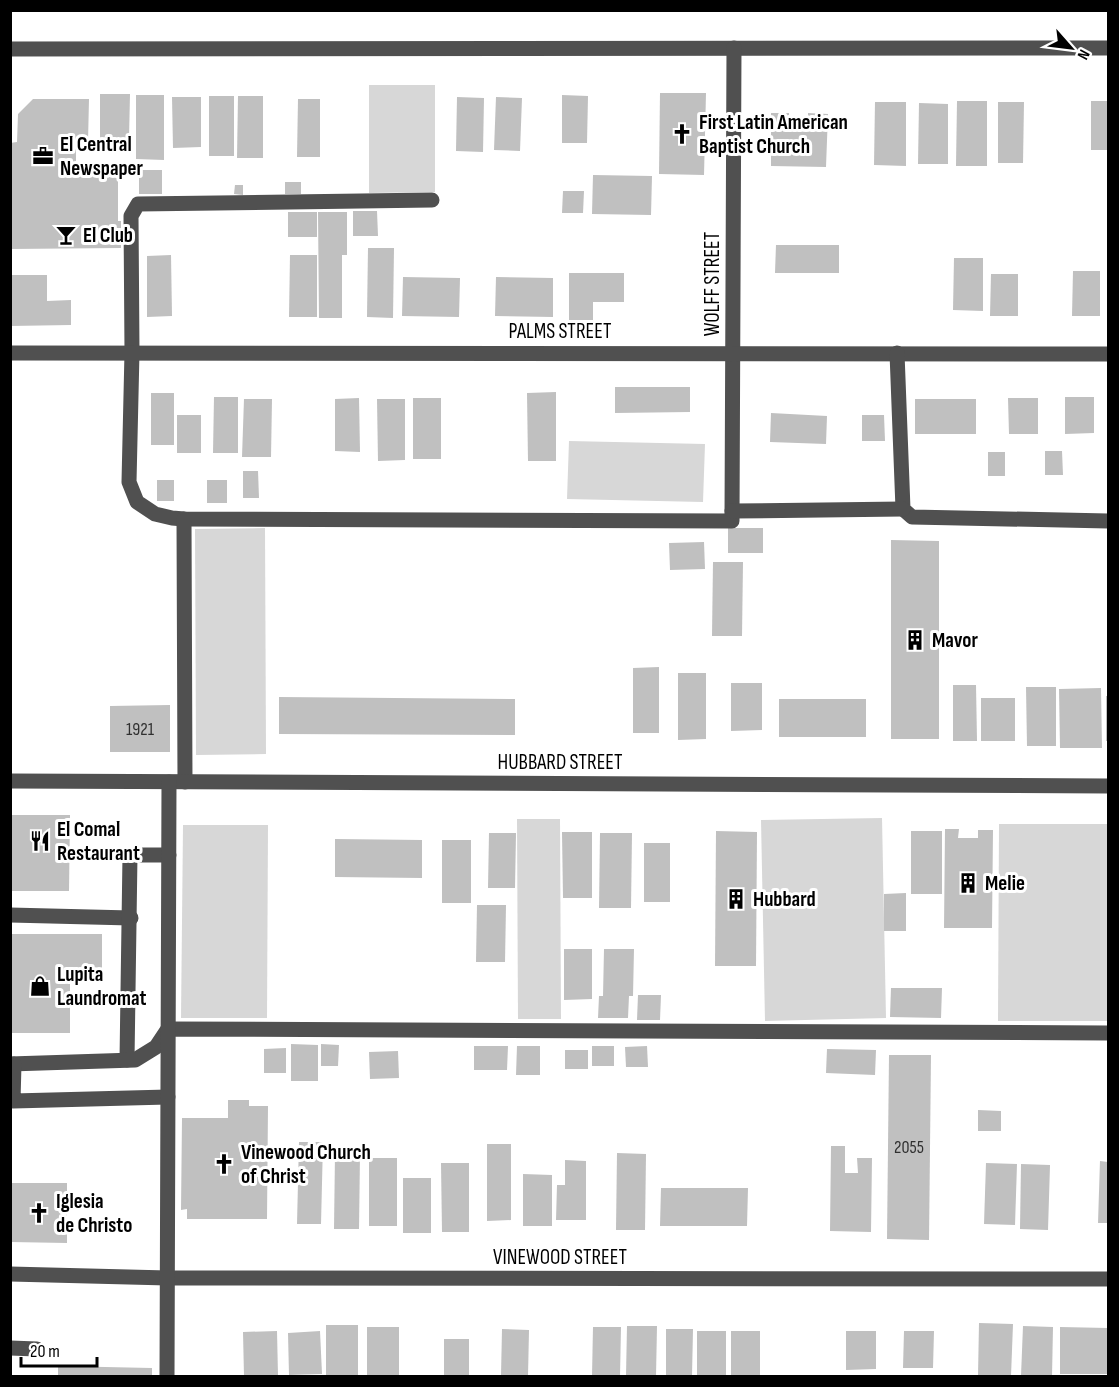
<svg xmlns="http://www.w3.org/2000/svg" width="1119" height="1387" viewBox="0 0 1119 1387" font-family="'Sofia Sans Condensed',sans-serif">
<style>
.green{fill:#d7d7d7}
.building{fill:#c0c0c0}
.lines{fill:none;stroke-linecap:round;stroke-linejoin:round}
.minor{stroke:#505050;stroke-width:15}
.labels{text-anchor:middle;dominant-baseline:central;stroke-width:6;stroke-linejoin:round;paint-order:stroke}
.number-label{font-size:18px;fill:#303030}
.poi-label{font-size:21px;font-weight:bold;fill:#000;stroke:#fff;text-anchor:start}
.street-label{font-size:21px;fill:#000;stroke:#fff}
</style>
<rect width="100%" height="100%" fill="#fff"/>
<!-- green -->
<g class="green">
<path d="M369 85H435V192L369 193Z"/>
<path d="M569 441 705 444 703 502 567 499Z"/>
<path d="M265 528 266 754 196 755 195 529Z"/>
<path d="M882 818 886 1018 765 1021 761 820Z"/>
<path d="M517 819H560L561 1019H518Z"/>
<path d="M999 824H1108V1021H998Z"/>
<path d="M183 825H268L267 1018H181Z"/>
</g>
<!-- building -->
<g class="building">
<path d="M660 93H706L704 175 659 174Z"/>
<path d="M100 94H130L129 138H100Z"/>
<path d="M136 95H164V160L136 159Z"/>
<path d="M562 95 588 96 587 143H562Z"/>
<rect x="209" y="96" width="25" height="60"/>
<path d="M238 96H263V158H237Z"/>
<path d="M172 97H201V147L173 148Z"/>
<path d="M457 97 484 98 483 152 456 151Z"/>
<path d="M496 97 522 98 520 151 494 150Z"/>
<path d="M33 99H89L88 142H76V170H118V221H121V248L10 249V143L17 142 18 114Z"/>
<path d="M298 99H320V157H297Z"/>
<path d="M957 101H987V166H956Z"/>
<rect x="1091" y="101" width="17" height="49"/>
<path d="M875 102H906V166L874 165Z"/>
<path d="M998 102H1024L1023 163H998Z"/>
<path d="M919 103 948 104V164H918Z"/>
<path d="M771 113H789V116L808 117V113L828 114 826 167 771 166Z"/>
<rect x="139" y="170" width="23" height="24"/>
<path d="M593 175 652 176 651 215 592 214Z"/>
<rect x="285" y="182" width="16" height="12"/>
<path d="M235 185H243V195L234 194Z"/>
<path d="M563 191H584L583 213H562Z"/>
<path d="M353 211H377L378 236H353Z"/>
<rect x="288" y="212" width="29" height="25"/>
<path d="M318 212H347V255H342V318H319Z"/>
<path d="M776 245H839V273H775Z"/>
<path d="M368 248H394L393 318 367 317Z"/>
<path d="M171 255 172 316 147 317V256Z"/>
<path d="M290 255H317V317H289Z"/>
<path d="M954 258H983V311L953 310Z"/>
<path d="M1073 271H1100V316H1072Z"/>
<path d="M569 273H624V302H593V320H569Z"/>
<path d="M991 274H1018V316H990Z"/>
<path d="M10 275H47V301L71 300V325L10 326Z"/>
<path d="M403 277 460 278 459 317 402 316Z"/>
<path d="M496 277 553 278V317L495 316Z"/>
<path d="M615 387H690V412L615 413Z"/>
<path d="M556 392V461H528L527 393Z"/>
<rect x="151" y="393" width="23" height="52"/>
<path d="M214 397H238V453H213Z"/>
<path d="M1065 397H1094V433L1065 434Z"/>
<path d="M359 398 360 452 335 451V399Z"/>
<rect x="413" y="398" width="28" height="61"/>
<path d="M1008 398H1038V434H1009Z"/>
<path d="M244 399H272L271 457H242Z"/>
<path d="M377 399H405V460L378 461Z"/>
<rect x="915" y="399" width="61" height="35"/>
<path d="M771 413 827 416 826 444 770 442Z"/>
<rect x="177" y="415" width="24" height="38"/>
<path d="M862 415H884L885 441H862Z"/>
<path d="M1045 451H1062L1063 475H1045Z"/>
<rect x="988" y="452" width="17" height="24"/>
<path d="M243 471H258L259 498H243Z"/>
<rect x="157" y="480" width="17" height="21"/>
<rect x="207" y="480" width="20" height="23"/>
<rect x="728" y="528" width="35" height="25"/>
<path d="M891 540 939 541V739H891Z"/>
<path d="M704 542 705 569 670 570 669 543Z"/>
<path d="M713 562H743L742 636H712Z"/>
<path d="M659 667V733H633V668Z"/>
<path d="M678 673H706V739L678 740Z"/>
<path d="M731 683H762V730L731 731Z"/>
<path d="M953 685H976L977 741H953Z"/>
<path d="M1026 687H1056V746H1027Z"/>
<path d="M1101 688 1102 748H1060L1059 689Z"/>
<rect x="1106" y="696" width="2" height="45"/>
<path d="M279 697 515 699V735L279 734Z"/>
<rect x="981" y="698" width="34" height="43"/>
<rect x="779" y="699" width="87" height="38"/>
<path d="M170 705V752H110V706Z"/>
<path d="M10 815H70L69 891H10Z"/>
<path d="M945 829H959L958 838H978V830H993L992 928H944Z"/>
<path d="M716 831 757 832 756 966H715Z"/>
<rect x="911" y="831" width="31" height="63"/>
<path d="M562 832H592V898H563Z"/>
<path d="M489 833H516L515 888H488Z"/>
<path d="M600 833H632L631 908H599Z"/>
<path d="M335 839 422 840V878L335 877Z"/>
<rect x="442" y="840" width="29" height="63"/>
<rect x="644" y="843" width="26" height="59"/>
<path d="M906 893V931H884V894Z"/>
<path d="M477 905H506L505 962H476Z"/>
<path d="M10 934H102V983H70V1033H10Z"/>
<path d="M564 949H592V999L564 1000Z"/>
<path d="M604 949H634L633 996H629L628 1018H598L599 996H603Z"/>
<path d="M891 988H942L941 1018 890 1017Z"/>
<path d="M638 995H661L660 1020H637Z"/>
<path d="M291 1044 318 1045V1081H291Z"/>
<path d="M321 1044 339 1045 338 1066H321Z"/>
<path d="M474 1046H508L507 1070H474Z"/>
<path d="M517 1046H540V1075H516Z"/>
<rect x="592" y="1046" width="22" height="20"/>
<path d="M647 1046 648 1067H626L625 1047Z"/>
<path d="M286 1048V1073H264V1049Z"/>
<path d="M827 1049 876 1050 875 1075 826 1073Z"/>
<rect x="565" y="1050" width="23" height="19"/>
<path d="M398 1051 399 1078 370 1079 369 1052Z"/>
<path d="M889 1055H931L929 1240 887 1239Z"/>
<path d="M228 1100H249V1106H268L267 1219H187V1209L181 1210 182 1118H228Z"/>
<path d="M978 1110 1001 1111V1131H978Z"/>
<path d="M299 1142H323L321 1224H297Z"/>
<path d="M487 1144H511V1220L487 1221Z"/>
<path d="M831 1146H845V1173H858L857 1158H872L871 1232 830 1231Z"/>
<path d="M617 1153 646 1154 645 1230H616Z"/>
<path d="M335 1154H360L359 1229H334Z"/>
<rect x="369" y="1158" width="28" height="68"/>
<path d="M565 1160 586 1161V1220H556L557 1185H565Z"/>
<path d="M1100 1161 1108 1162V1223H1098Z"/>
<path d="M441 1163H469V1232H442Z"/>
<path d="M986 1163 1017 1164 1015 1225 984 1224Z"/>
<path d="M1021 1164 1050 1165 1048 1230 1020 1229Z"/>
<path d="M523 1174 552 1175V1226H523Z"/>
<rect x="403" y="1178" width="28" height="55"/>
<path d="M10 1183H67V1243L10 1242Z"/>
<path d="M661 1188H748L747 1226H660Z"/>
<path d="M979 1323 1013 1324 1011 1376H978Z"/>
<rect x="326" y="1325" width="32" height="51"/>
<path d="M627 1326H657L656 1376H626Z"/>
<path d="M1023 1326 1053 1327 1052 1376H1021Z"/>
<rect x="367" y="1327" width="32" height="49"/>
<path d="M593 1327H621L620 1376H592Z"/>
<path d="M1060 1327 1108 1328V1374H1060Z"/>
<path d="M502 1329 529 1330 528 1376H501Z"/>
<path d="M666 1329H693L692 1376H666Z"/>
<path d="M277 1331 278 1376H244L243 1332Z"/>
<path d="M320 1331 322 1374 289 1375 288 1333Z"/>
<rect x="697" y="1331" width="29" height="45"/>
<rect x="731" y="1331" width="29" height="45"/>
<path d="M846 1331H876V1369L846 1370Z"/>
<path d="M904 1331H934L933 1368H903Z"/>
<rect x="444" y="1339" width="25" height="37"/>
<path d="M58 1366 152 1368V1376H58Z"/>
</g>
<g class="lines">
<!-- minor -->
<g class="minor">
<path d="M10 49 1108 48"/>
<path d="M432 200 138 204 131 216 132 352 129 482 137 502 155 514 172 518 184 519 732 521 734 48"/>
<path d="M10 353 1108 354"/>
<path d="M897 353 903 509 912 517 1108 521"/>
<path d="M732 511 903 509"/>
<path d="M184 519 185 782"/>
<path d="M10 781 1108 786"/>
<path d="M10 915 131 918"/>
<path d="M127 1060 130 855H169"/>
<path d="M10 1064 135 1060 156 1047 168 1029 1108 1033"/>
<path d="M14 1064 13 1101 168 1097"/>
<path d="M10 1274 168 1278 1108 1279"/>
<path d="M10 1348 37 1349"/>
<path d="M167 1376 169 782"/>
</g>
</g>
<!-- icons -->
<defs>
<g id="church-bare" transform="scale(1.62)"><path d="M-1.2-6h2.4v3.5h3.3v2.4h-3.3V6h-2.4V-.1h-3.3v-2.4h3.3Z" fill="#000" stroke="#fff" stroke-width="2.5" paint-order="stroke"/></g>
<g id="office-bare" transform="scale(1.62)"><path d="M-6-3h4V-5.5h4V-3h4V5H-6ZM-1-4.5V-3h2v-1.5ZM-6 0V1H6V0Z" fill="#000" stroke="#fff" stroke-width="2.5" paint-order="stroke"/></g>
<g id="bar-bare" transform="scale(1.62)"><path d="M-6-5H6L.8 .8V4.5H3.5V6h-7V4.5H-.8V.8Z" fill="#000" stroke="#fff" stroke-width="2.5" paint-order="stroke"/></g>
<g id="building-bare" transform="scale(1.62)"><path d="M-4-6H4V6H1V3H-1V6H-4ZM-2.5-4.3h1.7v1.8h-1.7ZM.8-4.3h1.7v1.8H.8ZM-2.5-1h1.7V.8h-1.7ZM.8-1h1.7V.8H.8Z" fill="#000" stroke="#fff" stroke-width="2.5" paint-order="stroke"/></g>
<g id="restaurant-bare" transform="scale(1.62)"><path d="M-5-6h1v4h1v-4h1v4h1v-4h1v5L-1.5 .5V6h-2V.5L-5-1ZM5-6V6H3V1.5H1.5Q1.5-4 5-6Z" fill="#000" stroke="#fff" stroke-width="2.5" paint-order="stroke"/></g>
<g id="shop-bare" transform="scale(1.62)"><path d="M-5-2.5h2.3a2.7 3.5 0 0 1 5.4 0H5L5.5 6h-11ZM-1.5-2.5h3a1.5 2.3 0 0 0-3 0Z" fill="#000" stroke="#fff" stroke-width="2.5" paint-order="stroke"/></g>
</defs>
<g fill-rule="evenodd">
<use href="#church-bare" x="682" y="134"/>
<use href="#office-bare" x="43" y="156"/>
<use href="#bar-bare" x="66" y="235"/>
<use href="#building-bare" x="915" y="640"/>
<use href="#restaurant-bare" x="40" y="841"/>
<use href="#building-bare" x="968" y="883"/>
<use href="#building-bare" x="736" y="899"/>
<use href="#shop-bare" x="40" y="986"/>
<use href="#church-bare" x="224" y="1164"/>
<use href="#church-bare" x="39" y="1213"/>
</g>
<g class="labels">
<!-- number labels -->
<g class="number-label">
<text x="140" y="729">1921</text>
<text x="909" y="1147">2055</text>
</g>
<!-- poi labels -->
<g class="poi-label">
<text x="699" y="122">First Latin American<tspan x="699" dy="24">Baptist Church</tspan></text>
<text x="60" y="144">El Central<tspan x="60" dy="24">Newspaper</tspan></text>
<text x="83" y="235">El Club</text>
<text x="932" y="640">Mavor</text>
<text x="57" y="829">El Comal<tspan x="57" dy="24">Restaurant</tspan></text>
<text x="985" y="883">Melie</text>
<text x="753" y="899">Hubbard</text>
<text x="57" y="974">Lupita<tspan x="57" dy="24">Laundromat</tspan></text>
<text x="241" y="1152">Vinewood Church<tspan x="241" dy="24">of Christ</tspan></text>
<text x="56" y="1201">Iglesia<tspan x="56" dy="24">de Christo</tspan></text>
</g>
<!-- street labels -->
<g class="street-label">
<text transform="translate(712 284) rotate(-90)">WOLFF STREET</text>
<text x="560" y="331">PALMS STREET</text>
<text x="560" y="762">HUBBARD STREET</text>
<text x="560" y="1257">VINEWOOD STREET</text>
</g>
</g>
<!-- border -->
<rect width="1119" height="1387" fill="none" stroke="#000000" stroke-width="24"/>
<!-- north arrow -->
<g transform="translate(1071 48) rotate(118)" stroke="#ffffff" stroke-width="4.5" paint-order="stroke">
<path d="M0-4.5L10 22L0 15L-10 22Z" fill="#000000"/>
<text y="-9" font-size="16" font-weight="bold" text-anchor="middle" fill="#000000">N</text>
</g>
<!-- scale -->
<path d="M21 1357v9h76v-9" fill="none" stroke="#000000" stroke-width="3"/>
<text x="30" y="1357" font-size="18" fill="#000000" stroke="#ffffff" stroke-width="4.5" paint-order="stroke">20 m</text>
</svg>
